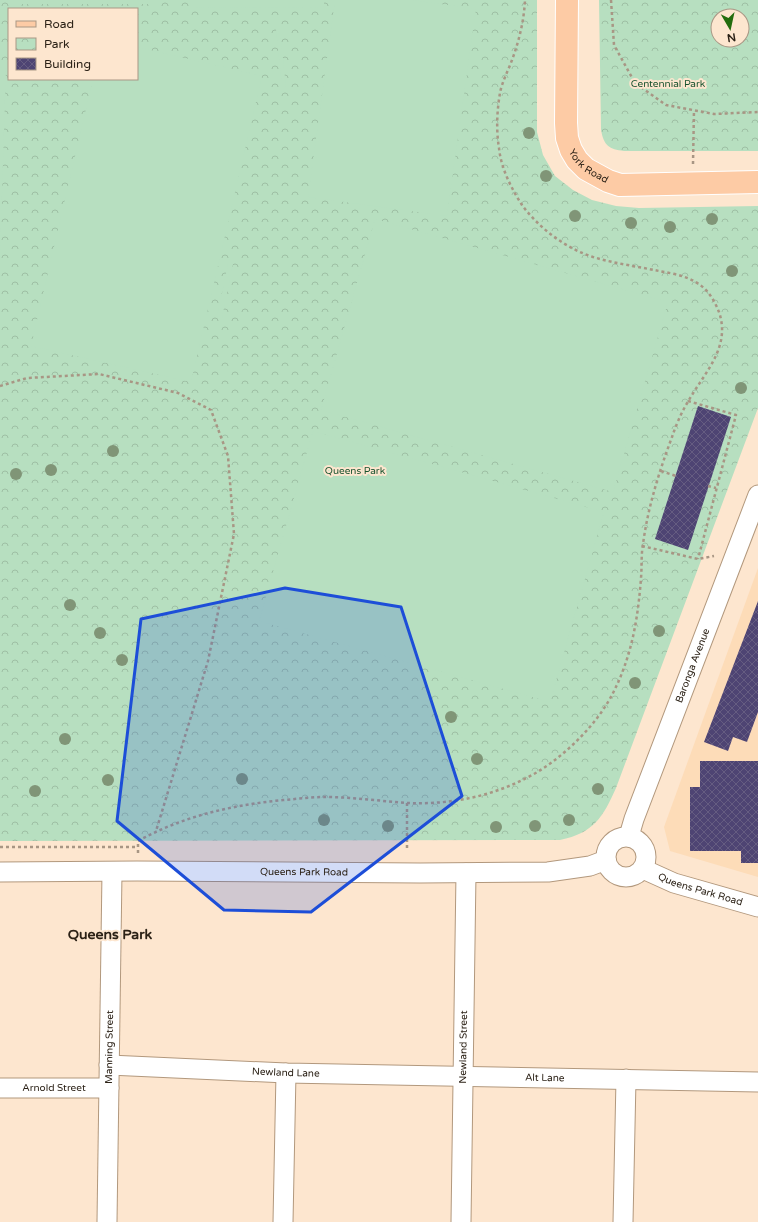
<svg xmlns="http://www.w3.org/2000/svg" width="758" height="1222" viewBox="0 0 758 1222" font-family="'Varela Round',sans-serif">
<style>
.built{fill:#fddcb8}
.park{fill:url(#park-crowns);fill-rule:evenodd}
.pitch{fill:#b7dfc0}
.building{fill:url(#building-cross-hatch)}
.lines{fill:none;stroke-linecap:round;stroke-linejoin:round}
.minor-casing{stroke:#b2987d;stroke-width:21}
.major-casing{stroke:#fff;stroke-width:24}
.path{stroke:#a89684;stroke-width:2.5;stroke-dasharray:3 3;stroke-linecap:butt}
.minor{stroke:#fff;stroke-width:19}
.major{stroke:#fdcba5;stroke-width:22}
.tree{fill:#809577}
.marked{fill:#1d4ed8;fill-opacity:0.2;stroke:#1d4ed8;stroke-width:3;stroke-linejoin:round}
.labels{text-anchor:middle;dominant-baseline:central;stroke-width:4;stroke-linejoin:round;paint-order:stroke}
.park-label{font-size:10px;fill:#19532f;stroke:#fde6cf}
.street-label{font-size:10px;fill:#2b2116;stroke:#fde6cf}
.district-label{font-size:14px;font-weight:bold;fill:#2b2116;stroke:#fde6cf}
</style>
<defs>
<pattern id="park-crowns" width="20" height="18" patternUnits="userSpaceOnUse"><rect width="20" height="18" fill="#b7dfc0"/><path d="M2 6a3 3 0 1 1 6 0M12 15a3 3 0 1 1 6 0" fill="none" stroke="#9ebfa4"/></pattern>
<pattern id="building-cross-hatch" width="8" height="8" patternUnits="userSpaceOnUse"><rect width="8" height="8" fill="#4e4473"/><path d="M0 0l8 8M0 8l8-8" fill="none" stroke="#655c81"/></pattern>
</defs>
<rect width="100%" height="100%" fill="#fde6cf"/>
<!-- built -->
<path class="built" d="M758 568V877L670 851 664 827Z"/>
<!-- park -->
<g class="park">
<path d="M0 0H537V132L543 155 555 176 573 190 592 200 616 206 639 208 758 206V408L616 788C603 817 594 833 560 840L0 841ZM9 9H137V79H9Z"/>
<path d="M599 0H758V151H624C609 149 604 146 601 130ZM718 16H742V40H718Z"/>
</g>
<!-- pitch -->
<g class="pitch">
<rect x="14" y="0" width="144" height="4"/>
<path d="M189 0H324V8L189 7Z"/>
<path d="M335 0H412L476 9 447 216 308 197Z"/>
<path d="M276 30H280L286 87H282Z"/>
<path d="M137 47 262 76 191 382 31 346 93 79H137Z"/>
<path d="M0 67 6 68 0 259Z"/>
<path d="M375 219 668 302 613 492 321 410Z"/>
<path d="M228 264H233L222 318 217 317Z"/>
<path d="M313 431 604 512 550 702 259 621Z"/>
</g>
<!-- building -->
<g class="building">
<path d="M698 406 731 417 688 550 655 539Z"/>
<path d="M758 601V712L747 742 733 737 728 751 704 742Z"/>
<path d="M700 761H758V863H741V851H690V787H700Z"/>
</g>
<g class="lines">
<!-- minor casing -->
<g class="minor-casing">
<g id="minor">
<path id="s1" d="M629 836 634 819 758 495"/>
<circle cx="626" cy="857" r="20"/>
<path id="s2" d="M643 869 674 883 758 907"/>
<path id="s3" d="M0 872 137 871 420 873 548 872 590 866 606 860"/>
<path id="s4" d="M109 1065 286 1073 758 1082"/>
<path id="s5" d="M0 1088H109"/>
<path id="s6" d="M107 1222 112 872"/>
<path d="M283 1222 286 1073"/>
<path id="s7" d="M461 1222 466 873"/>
<path d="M623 1222 626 1079"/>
</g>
</g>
<!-- major casing -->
<g class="major-casing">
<g id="major">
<path id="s8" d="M567 0 566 123 567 138 571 150 577 160 586 169 608 181 620 185 758 182"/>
</g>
</g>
<!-- path -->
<g class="path">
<path d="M611 0 614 45 635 83 666 105 714 114 758 112"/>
<path d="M693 164 694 110"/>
<path d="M0 386 27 378 99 374 178 393 211 410 228 456 234 534 208 661 156 831"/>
<path d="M688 401 736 415 698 559"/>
<path d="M661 471 676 476"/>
<path d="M708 486 716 488"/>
<path d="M642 546 698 559 714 556"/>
<path d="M407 803V848"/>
<path d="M0 847H138"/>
<path d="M138 853V841C183 816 233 805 283 800 297 799 311 797 325 797 352 797 380 801 407 803 454 805 499 795 539 771 568 753 599 722 614 691 632 655 638 618 641 578 642 567 641 555 643 544 648 507 659 472 672 437 676 425 682 411 689 400 705 372 731 347 719 312 715 302 709 291 700 285 687 275 669 273 654 270 634 266 613 263 593 257 565 248 539 228 522 205 511 188 501 168 499 148 496 130 497 110 500 93 502 82 508 71 512 60 519 41 524 21 525 0"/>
</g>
<!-- minor -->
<use href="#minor" class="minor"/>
<!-- major -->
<use href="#major" class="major"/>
</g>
<!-- trees -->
<g class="tree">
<circle cx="529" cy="133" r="6"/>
<circle cx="546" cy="176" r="6"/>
<circle cx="575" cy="216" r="6"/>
<circle cx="712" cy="219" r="6"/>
<circle cx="631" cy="223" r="6"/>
<circle cx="670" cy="227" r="6"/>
<circle cx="732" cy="271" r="6"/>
<circle cx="741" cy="388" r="6"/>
<circle cx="113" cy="451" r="6"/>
<circle cx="51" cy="470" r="6"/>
<circle cx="16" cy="474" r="6"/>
<circle cx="70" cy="605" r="6"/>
<circle cx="659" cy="631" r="6"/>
<circle cx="100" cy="633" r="6"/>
<circle cx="122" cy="660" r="6"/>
<circle cx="635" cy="683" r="6"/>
<circle cx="451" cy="717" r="6"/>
<circle cx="65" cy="739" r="6"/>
<circle cx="477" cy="759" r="6"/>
<circle cx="242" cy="779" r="6"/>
<circle cx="108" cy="780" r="6"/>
<circle cx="598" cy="789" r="6"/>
<circle cx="35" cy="791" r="6"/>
<circle cx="324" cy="820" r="6"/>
<circle cx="569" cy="820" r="6"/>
<circle cx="388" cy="826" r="6"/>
<circle cx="535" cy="826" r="6"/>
<circle cx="496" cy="827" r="6"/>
</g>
<!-- marked area -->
<path class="marked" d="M285 588 401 607 462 796 311 912 224 910 117 821 141 619Z"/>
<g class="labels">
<!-- park labels -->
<g class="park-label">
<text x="668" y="84">Centennial Park</text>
<text x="355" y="471">Queens Park</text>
</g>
<!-- street labels -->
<g class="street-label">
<text stroke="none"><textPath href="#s8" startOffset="175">York Road</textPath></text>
<text stroke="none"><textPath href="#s1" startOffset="182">Baronga Avenue</textPath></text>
<text stroke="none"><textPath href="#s3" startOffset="304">Queens Park Road</textPath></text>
<text stroke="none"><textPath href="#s2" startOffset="61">Queens Park Road</textPath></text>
<text stroke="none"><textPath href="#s6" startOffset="175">Manning Street</textPath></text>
<text stroke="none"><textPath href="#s7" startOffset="175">Newland Street</textPath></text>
<text stroke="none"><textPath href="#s4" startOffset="177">Newland Lane</textPath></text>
<text stroke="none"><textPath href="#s4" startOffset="436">Alt Lane</textPath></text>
<text stroke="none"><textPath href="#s5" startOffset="54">Arnold Street</textPath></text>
</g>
<!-- district labels -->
<g class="district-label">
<text x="110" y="934">Queens Park</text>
</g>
</g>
<!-- legend -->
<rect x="8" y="8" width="130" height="72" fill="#fde6cf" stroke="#a99785"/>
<rect x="16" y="21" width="20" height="6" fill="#fdcba5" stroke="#a99785"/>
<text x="44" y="28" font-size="12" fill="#2b2116">Road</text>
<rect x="16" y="38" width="20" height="12" fill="url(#park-crowns)" stroke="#a99785"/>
<text x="44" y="48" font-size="12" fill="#2b2116">Park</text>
<rect x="16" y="58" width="20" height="12" fill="url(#building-cross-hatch)" stroke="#a99785"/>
<text x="44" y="68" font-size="12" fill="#2b2116">Building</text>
<!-- north arrow -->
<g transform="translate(730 28) rotate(171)"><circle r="19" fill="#fde6cf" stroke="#a99785"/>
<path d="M0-3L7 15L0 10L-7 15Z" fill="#236d0d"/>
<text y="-6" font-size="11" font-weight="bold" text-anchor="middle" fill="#2b2116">N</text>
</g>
</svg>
